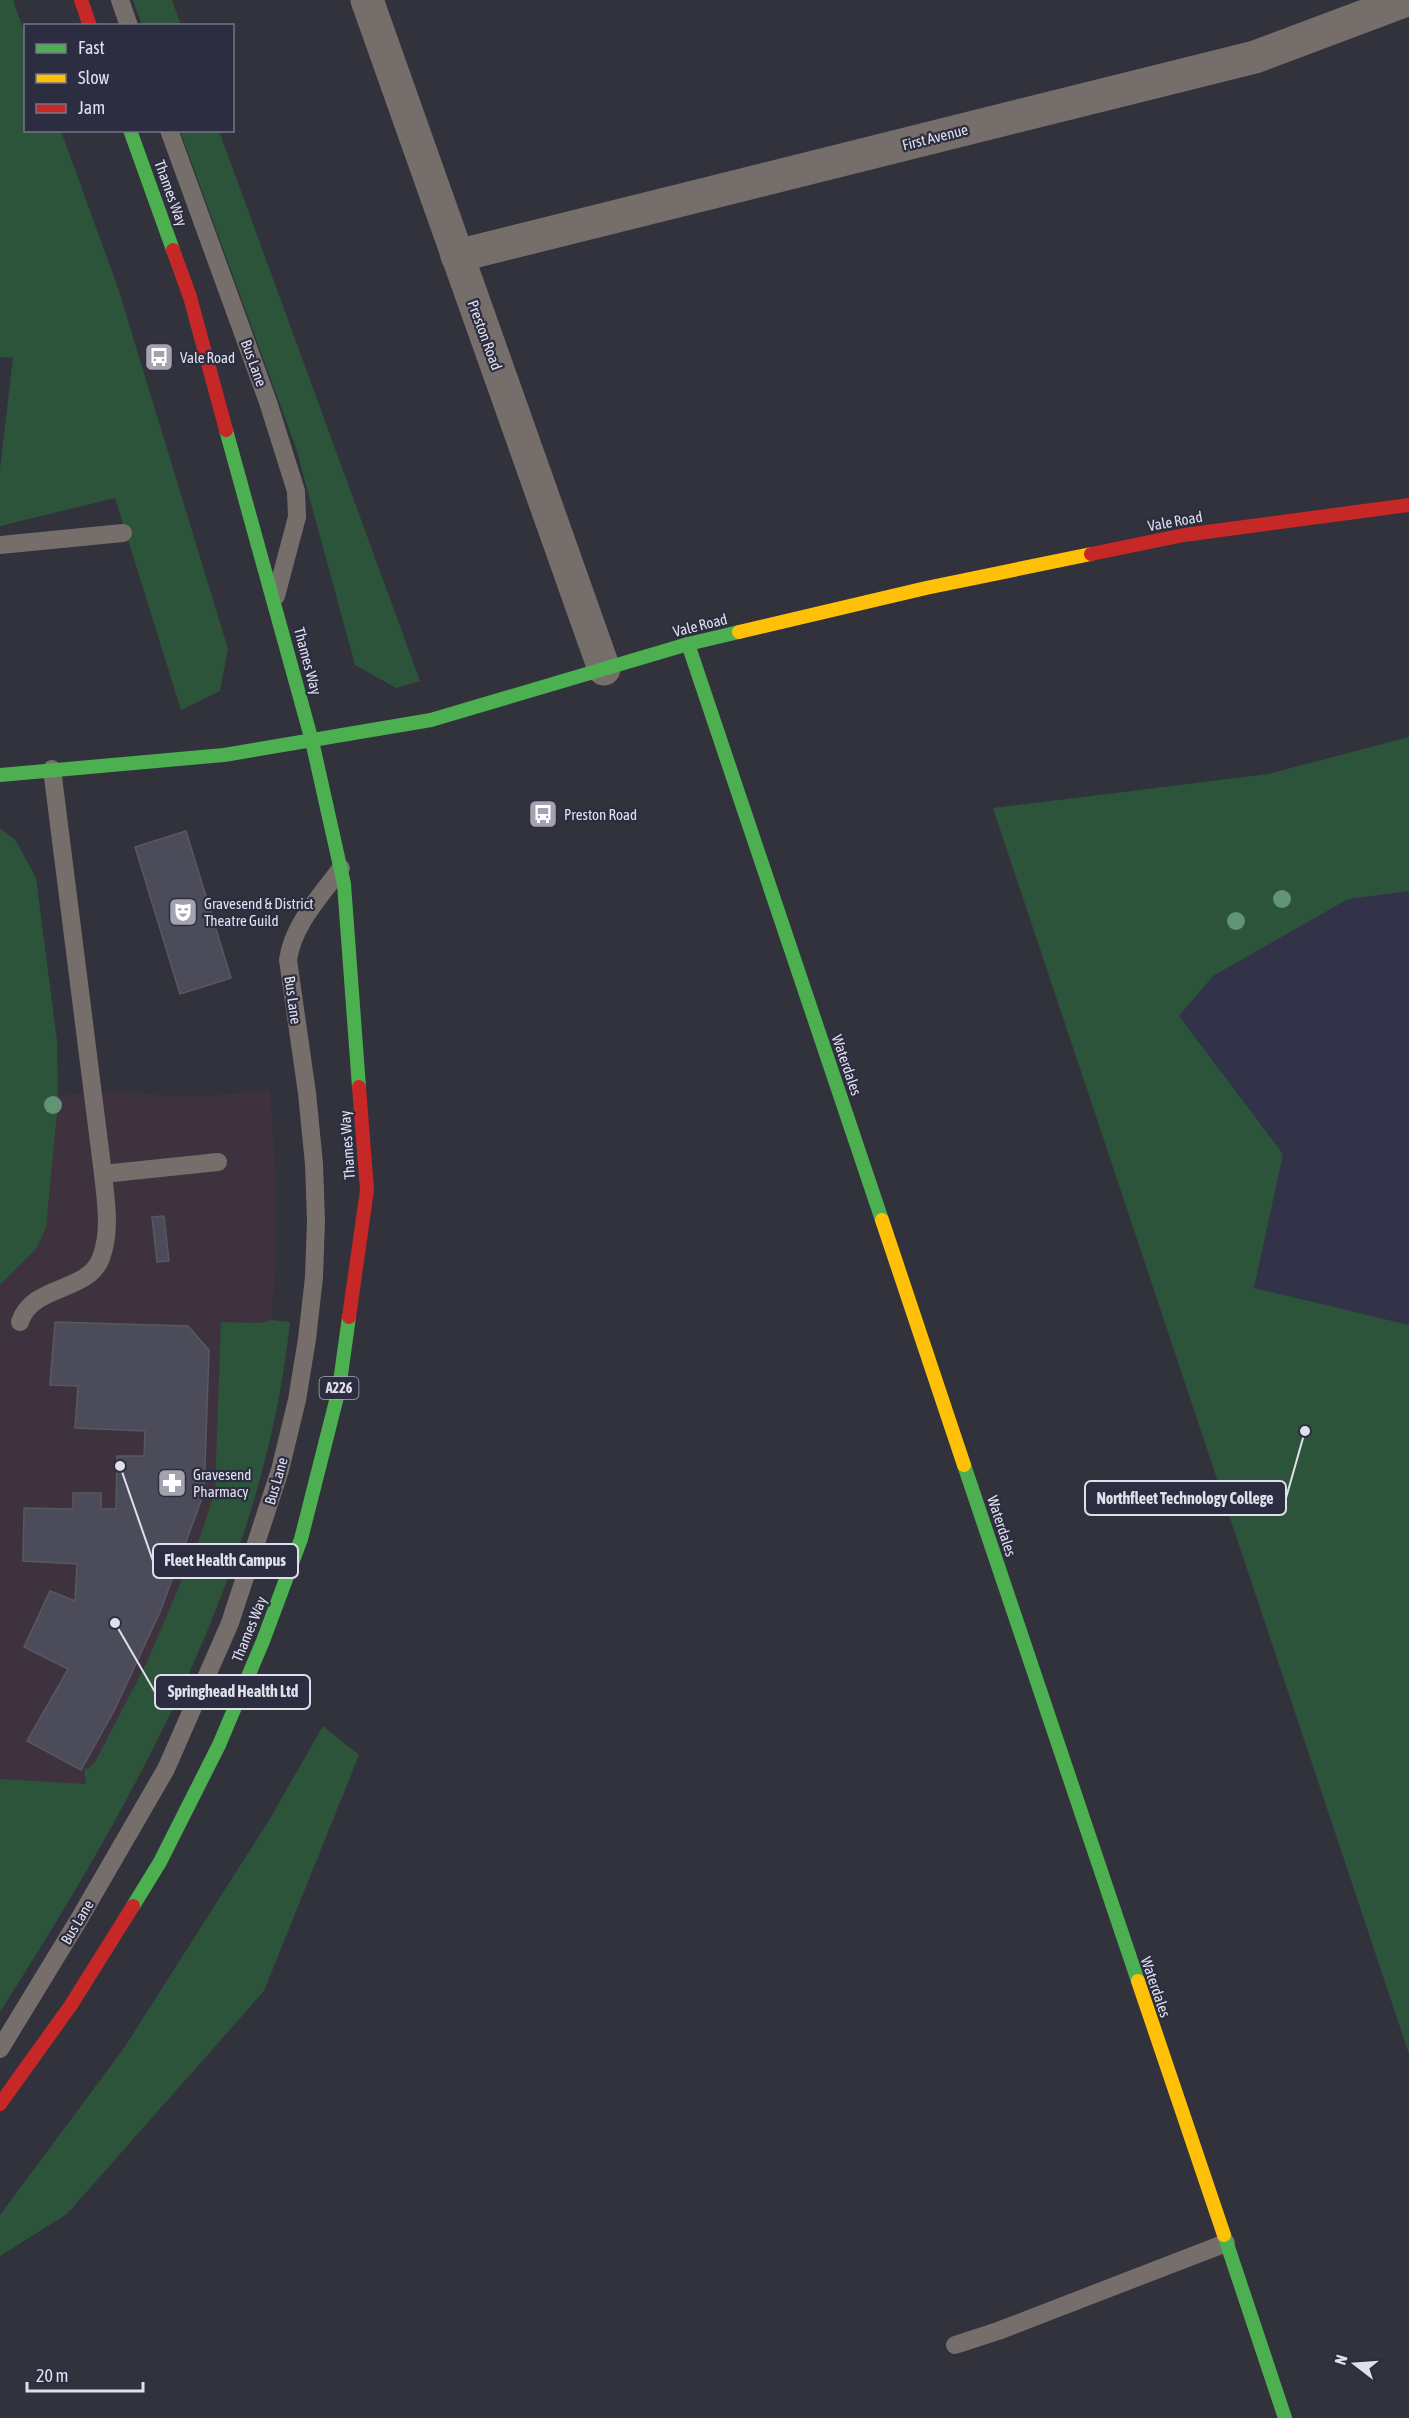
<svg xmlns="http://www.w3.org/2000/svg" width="1409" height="2418" viewBox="0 0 1409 2418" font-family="'Asap Condensed',sans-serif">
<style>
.built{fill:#323249}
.medical{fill:#3e323f}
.green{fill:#2c543a}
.building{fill:#4c4b5a;stroke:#585861;stroke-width:1.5}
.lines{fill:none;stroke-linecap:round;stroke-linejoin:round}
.lane{stroke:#766e6a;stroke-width:18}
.street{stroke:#766e6a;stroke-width:33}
.fast{stroke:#4caf50;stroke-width:14}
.slow{stroke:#ffc107;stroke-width:14}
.jam{stroke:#c62828;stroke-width:14}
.tree{fill:#619376}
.labels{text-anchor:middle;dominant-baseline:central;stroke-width:4.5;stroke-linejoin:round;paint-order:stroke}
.shield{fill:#2d2d41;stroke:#aaaab9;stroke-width:1.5}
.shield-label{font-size:14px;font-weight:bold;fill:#e0e0ed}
.street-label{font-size:15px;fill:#e0e0ed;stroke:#2d2d41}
.poi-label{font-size:15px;fill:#e0e0ed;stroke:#2d2d41;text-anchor:start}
.leader{fill:none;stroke:#e0e0ed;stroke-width:2}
.callout-dot{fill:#e0e0ed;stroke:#2d2d41;stroke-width:2}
.callout{fill:#2d2d41;stroke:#e0e0ed;stroke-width:2}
.callout-label{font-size:16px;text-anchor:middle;font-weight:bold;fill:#e0e0ed}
</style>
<rect width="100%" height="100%" fill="#32323c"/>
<!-- built -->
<path class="built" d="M1409 737V2054L993 808 1268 774Z"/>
<!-- medical -->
<path class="medical" d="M270 1091 276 1179V1266L271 1320 255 1402 101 1786 0 1779V1285L36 1249 46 1228 58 1095 122 1092 193 1097Z"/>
<!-- green -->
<g class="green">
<path d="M0 0H13L25 34 26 130 61 131 118 288 228 649 220 691 181 710 115 498 0 526V469L13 358 0 357Z"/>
<path d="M133 0H172L181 25H142Z"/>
<path d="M180 131H219L420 681 396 688 355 665 296 448Z"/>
<path d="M1409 737V891L1348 899 1213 976 1179 1016 1283 1154 1254 1288 1409 1325V2054L993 808 1268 774Z"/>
<path d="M0 828 16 841 36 878 57 1041 58 1102 46 1228 36 1249 0 1285Z"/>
<path d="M271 1320 290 1322C264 1571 132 1805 0 2012V1779L86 1784 84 1768 88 1769 95 1762 147 1662 200 1537 215 1492 221 1322 260 1323Z"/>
<path d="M323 1726 359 1755 264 1991 67 2214 0 2256V2215L124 2048 268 1822Z"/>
</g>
<!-- building -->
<g class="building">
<path d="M186 831 231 978 180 994 135 847Z"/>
<path d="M164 1216 169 1261 157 1262 152 1217Z"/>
<path d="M55 1322 188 1326 209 1350 204 1493 160 1612 115 1709 81 1770 27 1741 68 1669 24 1647 50 1591 75 1601 77 1564 23 1561 24 1508 73 1509V1493H101V1509H116L117 1456H144L145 1431 75 1428 78 1386 50 1385Z"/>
</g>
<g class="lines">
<!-- lane -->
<g class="lane">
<path d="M120 0 129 26"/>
<path d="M169 130 268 402 296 491 297 517 276 596"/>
<path d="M0 545 123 533"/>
<path d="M103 1174 218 1162"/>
<path d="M20 1322C32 1284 88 1293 101 1258 111 1231 106 1202 103 1174L52 769"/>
<path d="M0 2049 78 1921 166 1769 230 1623 280 1470 297 1400 307 1339 314 1277 316 1221 314 1164 307 1093 288 960C293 924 321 896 341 868"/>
<path d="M955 2345 998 2331 1226 2243"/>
</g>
<!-- street -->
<g class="street">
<path d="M367 0 604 669"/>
<path d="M457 256 1255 57 1407 0"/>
</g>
<!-- fast -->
<g class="fast">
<path d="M130 130 173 250"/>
<path d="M226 430 312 741 344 884 359 1087"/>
<path d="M688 644 882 1220"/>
<path d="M0 775 224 755 431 720 688 644 739 632"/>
<path d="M964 1465 1138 1981"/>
<path d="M133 1906 160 1862 219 1745 263 1641 301 1539 339 1389 349 1317"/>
<path d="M1224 2235 1285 2418"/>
</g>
<!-- slow -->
<g class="slow">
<path d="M739 632 926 588 1091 554"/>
<path d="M882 1220 964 1465"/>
<path d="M1138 1981 1224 2235"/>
</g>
<!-- jam -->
<g class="jam">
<path d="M81 0 90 26"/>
<path d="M173 250 190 297 226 430"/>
<path d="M1091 554 1184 535 1409 505"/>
<path d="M349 1317 367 1190 359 1087"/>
<path d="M0 2104 71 2005 133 1906"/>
</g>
</g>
<!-- trees -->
<g class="tree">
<circle cx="1282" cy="899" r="9"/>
<circle cx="1236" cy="921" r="9"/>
<circle cx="53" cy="1105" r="9"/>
</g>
<!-- icons -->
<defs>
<g id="bus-square" transform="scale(1.5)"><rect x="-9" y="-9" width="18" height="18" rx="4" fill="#a3a3af" stroke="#2d2d41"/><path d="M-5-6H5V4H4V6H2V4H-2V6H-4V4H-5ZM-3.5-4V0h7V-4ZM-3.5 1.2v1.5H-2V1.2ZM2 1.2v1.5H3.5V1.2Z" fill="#fff"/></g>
<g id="theatre-square" transform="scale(1.5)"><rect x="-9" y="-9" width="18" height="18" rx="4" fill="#a3a3af" stroke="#2d2d41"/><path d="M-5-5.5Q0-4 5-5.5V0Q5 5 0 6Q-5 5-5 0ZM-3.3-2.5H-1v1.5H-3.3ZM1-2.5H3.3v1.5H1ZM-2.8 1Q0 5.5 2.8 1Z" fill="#fff"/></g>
<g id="pharmacy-square" transform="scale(1.5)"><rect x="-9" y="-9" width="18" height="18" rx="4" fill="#a3a3af" stroke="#2d2d41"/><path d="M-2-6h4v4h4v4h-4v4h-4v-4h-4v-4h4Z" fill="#fff"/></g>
</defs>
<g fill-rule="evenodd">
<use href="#bus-square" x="159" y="357"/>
<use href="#bus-square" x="543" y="814"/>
<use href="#theatre-square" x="183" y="912"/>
<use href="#pharmacy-square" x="172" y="1483"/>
</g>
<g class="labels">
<!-- shield labels -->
<rect class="shield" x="319.5" y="1377" width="39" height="22" rx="4.5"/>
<g class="shield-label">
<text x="339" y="1388">A226</text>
</g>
<!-- street labels -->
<g class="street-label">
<text transform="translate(935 137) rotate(-14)">First Avenue</text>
<text transform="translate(171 193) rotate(70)">Thames Way</text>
<text transform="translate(485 335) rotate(70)">Preston Road</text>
<text transform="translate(254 363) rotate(70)">Bus Lane</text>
<text transform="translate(1175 521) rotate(-10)">Vale Road</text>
<text transform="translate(700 625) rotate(-14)">Vale Road</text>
<text transform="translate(308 661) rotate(75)">Thames Way</text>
<text transform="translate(293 1000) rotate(82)">Bus Lane</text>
<text transform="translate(847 1065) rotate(71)">Waterdales</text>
<text transform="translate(347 1145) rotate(-94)">Thames Way</text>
<text transform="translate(276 1481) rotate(-74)">Bus Lane</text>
<text transform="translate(1002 1526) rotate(72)">Waterdales</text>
<text transform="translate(249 1629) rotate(-68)">Thames Way</text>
<text transform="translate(77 1922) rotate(-59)">Bus Lane</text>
<text transform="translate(1156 1987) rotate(71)">Waterdales</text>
</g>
<!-- poi labels -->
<g class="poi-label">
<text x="180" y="357">Vale Road</text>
<text x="564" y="814">Preston Road</text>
<text x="204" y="903">Gravesend &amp; District<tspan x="204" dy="17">Theatre Guild</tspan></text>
<text x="193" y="1474">Gravesend<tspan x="193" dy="17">Pharmacy</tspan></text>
</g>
</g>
<!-- callouts -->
<path class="leader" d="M1305 1431L1286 1498M120 1466L153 1561M115 1623L155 1692"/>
<g class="callout-dot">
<circle cx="1305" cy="1431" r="6"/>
<circle cx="120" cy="1466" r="6"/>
<circle cx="115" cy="1623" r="6"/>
</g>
<g class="callout">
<rect x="1085" y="1481" width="201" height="34" rx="6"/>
<rect x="153" y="1544" width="145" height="34" rx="6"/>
<rect x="155" y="1675" width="155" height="34" rx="6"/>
</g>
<g class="callout-label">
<text x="1185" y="1504">Northfleet Technology College</text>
<text x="225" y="1566">Fleet Health Campus</text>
<text x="233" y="1697">Springhead Health Ltd</text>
</g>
<!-- legend -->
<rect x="24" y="24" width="210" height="108" fill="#2d2d41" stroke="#757586" stroke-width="1.5"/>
<rect x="36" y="44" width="30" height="9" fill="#4caf50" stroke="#757586" stroke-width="1.5"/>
<text x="78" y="54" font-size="18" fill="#e0e0ed">Fast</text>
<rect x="36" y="74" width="30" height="9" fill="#ffc107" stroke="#757586" stroke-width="1.5"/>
<text x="78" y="84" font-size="18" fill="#e0e0ed">Slow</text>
<rect x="36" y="104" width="30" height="9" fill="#c62828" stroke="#757586" stroke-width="1.5"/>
<text x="78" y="114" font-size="18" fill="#e0e0ed">Jam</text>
<!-- north arrow -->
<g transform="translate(1355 2364) rotate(287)" stroke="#2d2d41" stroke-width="4.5" paint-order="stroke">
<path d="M0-4.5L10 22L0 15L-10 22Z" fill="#e0e0ed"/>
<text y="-9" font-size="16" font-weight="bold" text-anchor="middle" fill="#e0e0ed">N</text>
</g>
<!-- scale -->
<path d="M27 2382v9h116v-9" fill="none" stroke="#e0e0ed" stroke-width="3"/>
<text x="36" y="2382" font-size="18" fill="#e0e0ed" stroke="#2d2d41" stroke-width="4.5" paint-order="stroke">20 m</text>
</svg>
